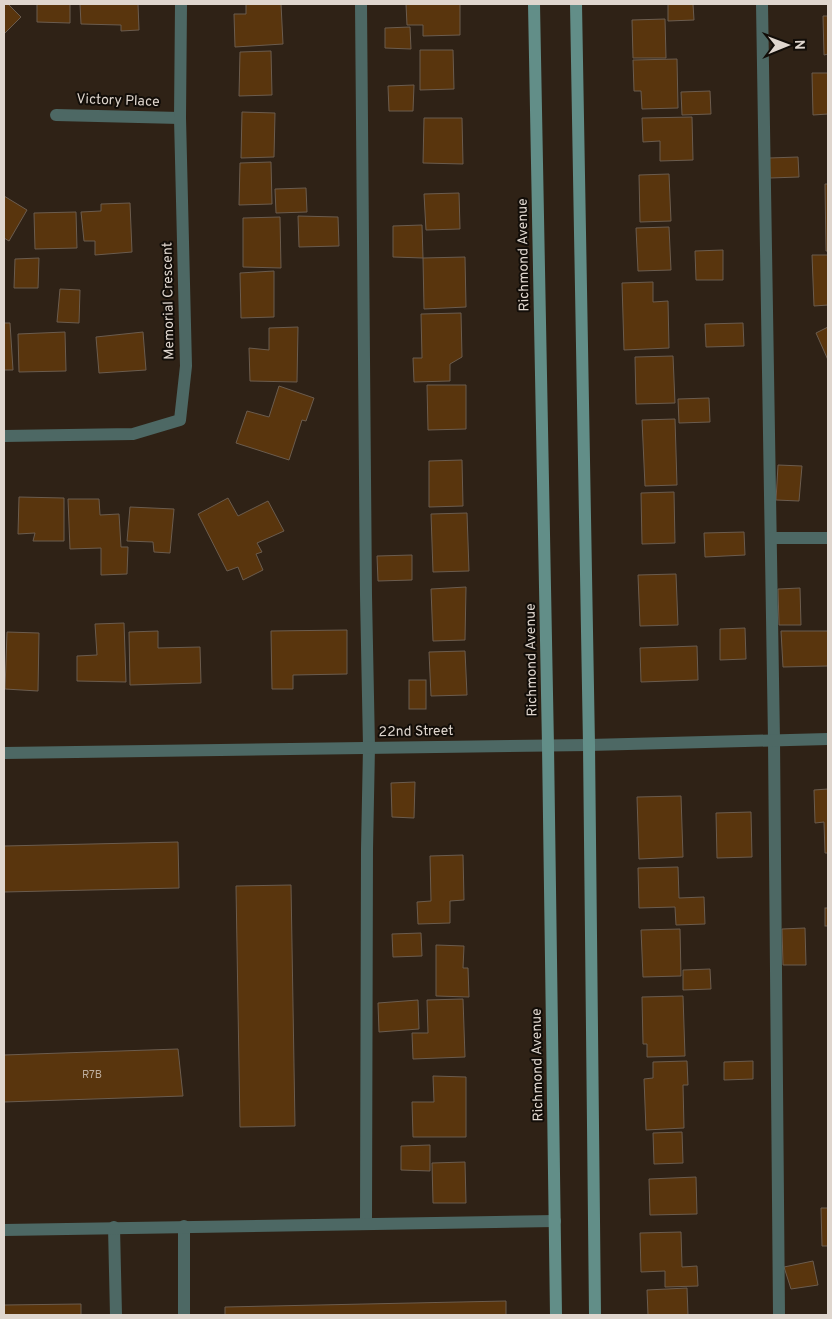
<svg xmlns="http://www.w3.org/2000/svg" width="832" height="1319" viewBox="0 0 832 1319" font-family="Overpass,sans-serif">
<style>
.building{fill:#59350d;stroke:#6b5c4e}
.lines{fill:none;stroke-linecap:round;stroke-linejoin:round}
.service{stroke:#4d6864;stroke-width:12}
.minor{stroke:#4d6864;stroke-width:12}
.secondary{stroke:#628e88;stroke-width:12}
.labels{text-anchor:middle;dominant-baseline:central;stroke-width:4;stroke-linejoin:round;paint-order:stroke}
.number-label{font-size:11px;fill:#beae9e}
.street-label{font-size:14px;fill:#dfd6ce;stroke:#120d08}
</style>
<rect width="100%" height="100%" fill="#2f2216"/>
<!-- building -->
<g class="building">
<path d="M4 4H8L21 17 4 34Z"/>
<path d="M37 4H70V23L37 22Z"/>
<path d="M80 4H138L139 30 121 31V25L81 24Z"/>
<path d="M246 4H281L283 44 235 47 234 14H246Z"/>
<path d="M406 4H460V35L423 36V25H407Z"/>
<path d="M668 4H693L694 20 668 21Z"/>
<path d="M823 16H828V54L824 55Z"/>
<path d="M665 19 666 58H633L632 20Z"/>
<path d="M410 27 411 49 385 48V28Z"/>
<path d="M420 50H453L454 89 420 90Z"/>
<path d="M271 51 272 95 239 96 240 52Z"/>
<path d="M677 59 678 108 642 109 641 91H634L633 60Z"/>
<path d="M812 73H828V114L813 115Z"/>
<path d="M414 85 413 111H389L388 86Z"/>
<path d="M710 91 711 114 682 115 681 92Z"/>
<path d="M242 112 275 113 274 157 241 158Z"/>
<path d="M692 117 693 160 660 161V141L643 142 642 118Z"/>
<path d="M424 118H462L463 164 423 163Z"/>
<path d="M798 157 799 177 770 178 769 158Z"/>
<path d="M271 162 272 204 239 205 240 163Z"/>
<path d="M669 174 671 221 640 222 639 175Z"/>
<path d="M825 184H828V251H826Z"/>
<path d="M306 188 307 212 276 213 275 189Z"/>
<path d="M459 193 460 229 426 230 424 194Z"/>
<path d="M4 196 27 210 9 241 4 238Z"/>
<path d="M130 203 132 252 95 255V241H84L81 212 101 211V204Z"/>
<path d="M76 212 77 248 35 249 34 213Z"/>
<path d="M298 216 338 217 339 246 299 247Z"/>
<path d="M280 217 281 268 243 267V218Z"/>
<path d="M422 225 423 258 393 257V226Z"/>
<path d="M669 227 671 270 638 271 636 228Z"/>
<path d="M723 250V280H696L695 251Z"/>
<path d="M812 255H828V305L814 306Z"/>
<path d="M465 257 466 307 424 309 423 258Z"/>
<path d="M39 258 38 288H14L15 259Z"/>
<path d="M274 271V317L241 318 240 273Z"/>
<path d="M653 282V302L668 301 669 348 624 350 622 283Z"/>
<path d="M60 289 80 290 79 323 57 322Z"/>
<path d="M461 313 462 357 450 364V381L414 382 413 358H422L421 314Z"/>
<path d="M4 323H10L13 370H4Z"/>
<path d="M743 323 744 346 706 347 705 324Z"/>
<path d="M298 327 297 382 250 381 249 348 269 350V328Z"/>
<path d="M828 327V360L816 333Z"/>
<path d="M65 332 66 371 19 372 18 334Z"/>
<path d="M143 332 146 370 99 373 96 337Z"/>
<path d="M673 356 675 403 636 404 635 357Z"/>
<path d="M427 385H466V429L428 430Z"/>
<path d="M279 386 314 398 306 421 302 420 289 460 236 443 247 411 269 417Z"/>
<path d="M709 398 710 422 679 423 678 399Z"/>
<path d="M675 419 677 485 645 486 642 420Z"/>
<path d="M462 460 463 506 429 507V461Z"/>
<path d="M778 465 802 466 799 501 776 500Z"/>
<path d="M674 492 675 543 642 544 641 493Z"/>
<path d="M19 497 64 498V541H33L35 533 18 534Z"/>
<path d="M228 498 238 516 268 501 284 531 257 543 262 552 256 554 263 570 243 580 238 567 227 571 198 514Z"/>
<path d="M68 499H99L100 515 119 514 121 547H128L127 574 101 575V548L70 549Z"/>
<path d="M130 507 174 509 170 553 154 552 153 542 127 541Z"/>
<path d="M467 513 469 571 433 572 431 514Z"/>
<path d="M744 532 745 555 705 557 704 533Z"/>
<path d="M412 555V580L378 581 377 556Z"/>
<path d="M676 574 678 625 640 626 638 575Z"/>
<path d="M466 587 465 640 433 641 431 589Z"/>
<path d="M800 588 801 625H779L778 589Z"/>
<path d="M124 623 126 682 77 681V656L97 655 95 624Z"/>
<path d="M745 628 746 659 720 660V629Z"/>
<path d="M347 630V674L293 675V689H272L271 631Z"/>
<path d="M158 631V648L200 647 201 683 130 685 129 632Z"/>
<path d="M781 631H828V666L783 667Z"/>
<path d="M7 632 39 633 38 691 5 689Z"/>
<path d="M697 646 698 680 641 682 640 648Z"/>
<path d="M465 651 467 695 431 696 429 652Z"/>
<rect x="409" y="680" width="17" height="29"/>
<path d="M415 782 414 818 392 817 391 783Z"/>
<path d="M828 789V853H825L824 822 815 823 814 790Z"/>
<path d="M681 796 683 857 639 859 637 797Z"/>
<path d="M751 812 752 857 717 858 716 813Z"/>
<path d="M178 842 179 888 4 892V846Z"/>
<path d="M463 855 464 900 450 901V923L418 924 417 902 431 901 430 856Z"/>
<path d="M678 867 679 898 704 897 705 924 676 925 675 907 639 908 638 868Z"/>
<path d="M291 885 295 1126 240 1127 236 886Z"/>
<rect x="825" y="908" width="3" height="18"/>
<path d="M805 928 806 965H783L782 929Z"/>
<path d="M680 929 681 976 643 977 641 930Z"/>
<path d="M421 933 422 956 393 957 392 934Z"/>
<path d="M436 945 464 946 463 968H468L469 997 436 996Z"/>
<path d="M710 969 711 989 683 990V970Z"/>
<path d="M683 996 685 1056 647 1057V1044H643L642 997Z"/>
<path d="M463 999 465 1057 413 1059 412 1033H428L427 1000Z"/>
<path d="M418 1000 419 1029 379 1032 378 1003Z"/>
<path d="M178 1049 183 1096 4 1102V1055Z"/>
<path d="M687 1061 688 1085H683L684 1128 646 1130 644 1079 653 1078V1062Z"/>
<path d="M753 1061V1079L724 1080V1062Z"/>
<path d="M433 1076 466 1077V1137H413L412 1102H434Z"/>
<path d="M682 1132 683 1163 654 1164 653 1133Z"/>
<path d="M430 1145V1171L401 1170V1146Z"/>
<path d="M465 1162 466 1203H433L432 1163Z"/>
<path d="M696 1177 697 1214 650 1215 649 1179Z"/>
<path d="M821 1208H828V1246H822Z"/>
<path d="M681 1232 682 1267 697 1266 698 1286 665 1287V1271L641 1272 640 1233Z"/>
<path d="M813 1261 818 1285 791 1289 784 1267Z"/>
<path d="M687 1288 688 1315H648L647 1290Z"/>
<path d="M506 1301V1315H225V1307Z"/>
<path d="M81 1304V1315H4V1305Z"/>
</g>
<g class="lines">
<!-- service -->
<g class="service">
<path d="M361 4 366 595 369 747 367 849 366 1223"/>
<path d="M762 4 774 740 779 1315"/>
<path d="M771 538H828"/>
<path d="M184 1226V1315"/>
<path d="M114 1227 116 1315"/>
<path d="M4 1230 555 1221"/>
</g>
<!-- minor -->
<g class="minor">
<path d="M56 115 180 118"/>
<path d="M4 436 133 434 180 420 186 366 180 118 181 4"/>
<path d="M4 753 589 745 828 739"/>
</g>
<!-- secondary -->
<g class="secondary">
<path d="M534 4 548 746 556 1315"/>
<path d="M576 4 589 745 595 1315"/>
</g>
</g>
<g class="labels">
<!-- number labels -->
<g class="number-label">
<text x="92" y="1075">R7B</text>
</g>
<!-- street labels -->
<g class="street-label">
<text transform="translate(118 101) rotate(2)">Victory Place</text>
<text transform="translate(524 255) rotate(-91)">Richmond Avenue</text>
<text transform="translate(169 301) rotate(-91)">Memorial Crescent</text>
<text transform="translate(532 660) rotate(-91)">Richmond Avenue</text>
<text transform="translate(416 732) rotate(-1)">22nd Street</text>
<text transform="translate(538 1065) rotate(-91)">Richmond Avenue</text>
</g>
</g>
<!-- border -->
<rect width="832" height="1319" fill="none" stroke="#dfd6ce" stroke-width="10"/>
<!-- north arrow -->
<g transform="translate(787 45) rotate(89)" stroke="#120d08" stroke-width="4" paint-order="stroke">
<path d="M0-4L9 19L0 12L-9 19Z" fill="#dfd6ce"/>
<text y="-8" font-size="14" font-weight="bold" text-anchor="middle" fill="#dfd6ce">N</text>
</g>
</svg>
